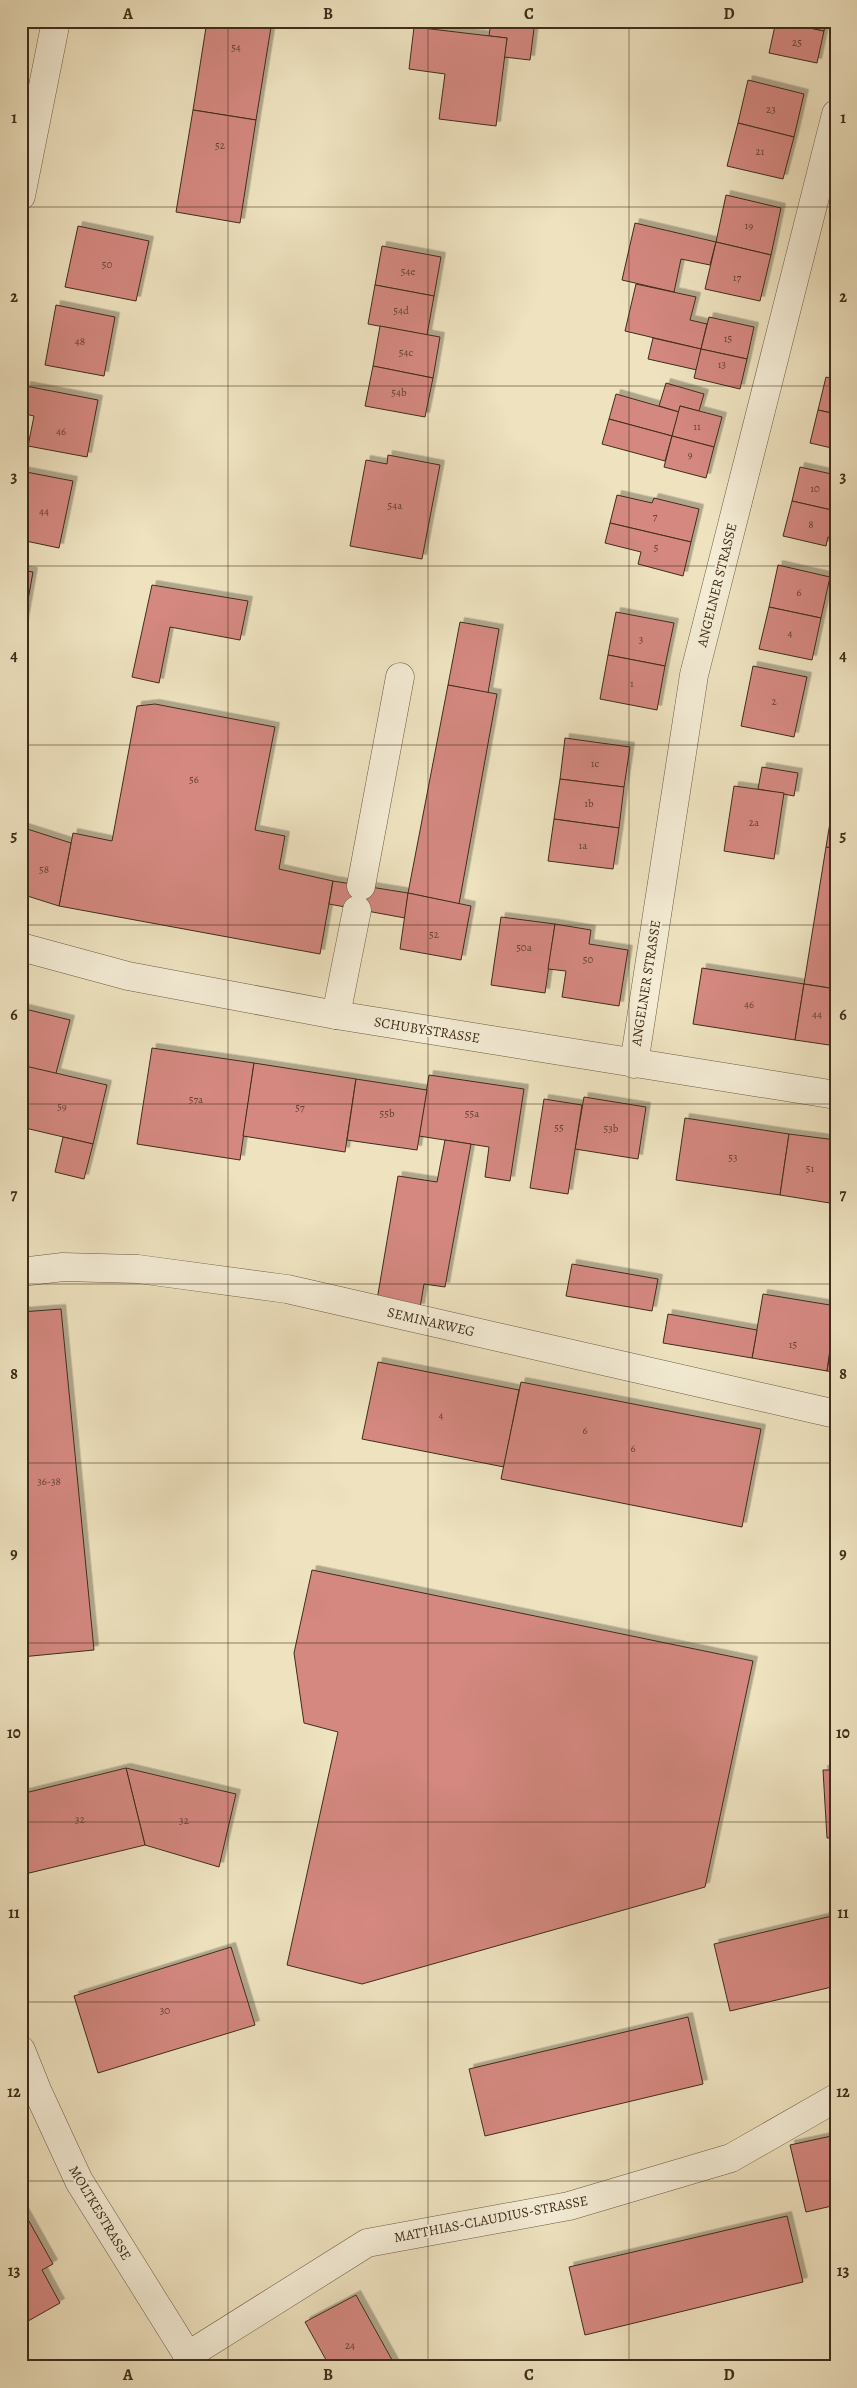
<svg xmlns="http://www.w3.org/2000/svg" width="857" height="2388" viewBox="0 0 857 2388" font-family="Alegreya,serif">
<style>
.building{fill:#d48880;stroke:#3f2c1a;filter:url(#shadow)}
.lines{fill:none;stroke-linecap:round;stroke-linejoin:round}
.minor-casing{stroke:#6b5a43;stroke-width:29}
.minor{stroke:#f4ecd5;stroke-width:28}
.grid{fill:none;stroke:#3f2c1a;stroke-width:1;stroke-opacity:0.55}
.labels{text-anchor:middle;dominant-baseline:central;stroke-width:4;stroke-linejoin:round;paint-order:stroke}
.number-label{font-size:11px;fill:#644334}
.street-label{font-size:14px;fill:#3f2c1a;stroke:#f4ecd5}
.neatline{fill:none;stroke:#3f2c1a;stroke-width:2}
.grid-label{font-size:16px;text-anchor:middle;font-weight:bold;fill:#3f2c1a}
</style>
<defs>
<filter id="shadow"><feDropShadow dx="4.5" dy="-4.5" stdDeviation="0" flood-color="#0004"/></filter>
</defs>
<rect width="100%" height="100%" fill="#eee2bf"/>
<filter id="stains"><feTurbulence type="fractalNoise" baseFrequency=".004" numOctaves="4"/><feColorMatrix values="0 0 0 0 .2 0 0 0 0 .09 0 0 0 0 .02 0 0 0 .5 -.17"/></filter>
<radialGradient id="worn" r=".72"><stop offset=".6" stop-color="#630" stop-opacity="0"/><stop offset="1" stop-color="#630" stop-opacity=".3"/></radialGradient>
<!-- building -->
<g class="building">
<path d="M207 21H272L256 120 193 110Z"/>
<path d="M491 21H535L530 60 504 57 507 38 489 36Z"/>
<path d="M776 21 824 31 817 63 769 53Z"/>
<path d="M780 21H826L824 31Z"/>
<path d="M414 27 507 38 496 126 439 119 445 74 409 69Z"/>
<path d="M748 80 804 94 794 137 738 123Z"/>
<path d="M193 110 256 120 240 223 176 212Z"/>
<path d="M738 123 794 137 783 179 727 166Z"/>
<path d="M726 195 781 208 771 255 716 242Z"/>
<path d="M635 223 716 242 710 265 681 259 674 292 622 280Z"/>
<path d="M78 226 149 241 136 301 65 287Z"/>
<path d="M716 242 771 255 760 301 705 289Z"/>
<path d="M382 246 441 257 434 296 375 285Z"/>
<path d="M636 284 696 297 690 320 707 324 701 349 625 331Z"/>
<path d="M375 285 434 296 427 335 368 324Z"/>
<path d="M56 305 115 317 104 376 45 365Z"/>
<path d="M709 317 754 327 747 359 701 349Z"/>
<path d="M380 326 440 337 433 378 373 366Z"/>
<path d="M836 333V350L832 349Z"/>
<path d="M653 338 701 349 697 370 648 359Z"/>
<path d="M701 349 747 359 740 389 694 378Z"/>
<path d="M373 366 433 378 425 417 365 406Z"/>
<path d="M826 377 836 380V414L818 410Z"/>
<path d="M666 383 704 394 699 411 680 406 679 412 659 406Z"/>
<path d="M26 386 98 400 87 457 28 446 34 416 21 413Z"/>
<path d="M616 394 679 412 672 436 609 419Z"/>
<path d="M680 406 722 417 714 447 672 436Z"/>
<path d="M818 410 836 414V449L810 443Z"/>
<path d="M609 419 672 436 665 461 602 444Z"/>
<path d="M672 436 714 447 706 478 664 467Z"/>
<path d="M388 455 440 465 422 559 350 546 366 460 387 464Z"/>
<path d="M800 467 836 475V511L792 501Z"/>
<path d="M21 471 73 481 59 548 21 540Z"/>
<path d="M617 495 652 503 654 498 699 509 691 542 610 523Z"/>
<path d="M792 501 836 511V539L828 537 826 546 783 536Z"/>
<path d="M610 523 691 542 683 576 638 564 641 552 605 543Z"/>
<path d="M778 565 830 577 821 618 769 607Z"/>
<path d="M21 570 33 572 23 628H21Z"/>
<path d="M152 585 248 601 240 640 170 627 159 683 132 677Z"/>
<path d="M769 607 821 618 812 660 759 649Z"/>
<path d="M616 612 674 623 665 666 608 655Z"/>
<path d="M460 622 499 629 488 693 448 685Z"/>
<path d="M608 655 665 666 657 710 600 699Z"/>
<path d="M753 666 807 677 794 737 741 726Z"/>
<path d="M448 685 497 694 459 904 408 893Z"/>
<path d="M155 704 275 727 255 830 285 836 279 869 333 881 320 954 59 906 73 833 112 841 137 706Z"/>
<path d="M565 738 630 747 624 787 560 779Z"/>
<path d="M762 767 798 773 794 796 758 789Z"/>
<path d="M560 779 624 787 619 828 554 819Z"/>
<path d="M734 786 784 793 774 859 724 851Z"/>
<path d="M836 786V849L826 847Z"/>
<path d="M554 819 619 828 613 869 548 861Z"/>
<path d="M21 827 71 843 59 906 21 894Z"/>
<path d="M826 847 836 849V989L804 984Z"/>
<path d="M333 881 408 893 405 918 329 904Z"/>
<path d="M408 893 471 906 461 960 400 949Z"/>
<path d="M501 917 555 924 545 993 491 985Z"/>
<path d="M555 924 591 930 589 944 628 950 619 1006 562 997 566 971 548 969Z"/>
<path d="M702 968 804 984 795 1040 693 1024Z"/>
<path d="M804 984 836 989V1046L795 1040Z"/>
<path d="M21 1008 70 1020 55 1077 21 1069Z"/>
<path d="M152 1048 254 1063 240 1160 137 1144Z"/>
<path d="M254 1063 356 1079 345 1152 243 1136Z"/>
<path d="M21 1065 107 1085 93 1144 21 1127Z"/>
<path d="M429 1075 524 1089 510 1181 485 1177 489 1147 419 1136Z"/>
<path d="M356 1079 427 1090 417 1150 347 1140Z"/>
<path d="M584 1097 646 1107 638 1159 575 1149Z"/>
<path d="M544 1099 582 1105 568 1194 530 1188Z"/>
<path d="M685 1118 789 1134 780 1195 676 1180Z"/>
<path d="M789 1134 836 1140V1204L780 1195Z"/>
<path d="M63 1137 93 1144 84 1179 55 1172Z"/>
<path d="M445 1140 471 1144 445 1287 424 1284 420 1308 377 1300 398 1176 437 1182Z"/>
<path d="M572 1264 658 1279 652 1311 566 1296Z"/>
<path d="M763 1294 836 1306 827 1371 752 1358Z"/>
<path d="M61 1309 94 1650 21 1657V1312Z"/>
<path d="M668 1314 757 1330 752 1358 663 1343Z"/>
<path d="M836 1318V1372L827 1371Z"/>
<path d="M378 1362 519 1390 504 1467 362 1439Z"/>
<path d="M521 1382 761 1429 742 1527 501 1479Z"/>
<path d="M312 1570 753 1661 705 1887 362 1984 287 1965 338 1732 304 1723 294 1653Z"/>
<path d="M126 1768 236 1794 219 1867 145 1845Z"/>
<path d="M126 1768 145 1845 21 1875V1794Z"/>
<path d="M823 1770H836V1838H827Z"/>
<path d="M836 1915V1986L730 2011 714 1944Z"/>
<path d="M231 1947 255 2025 98 2073 74 1996Z"/>
<path d="M688 2017 703 2084 485 2136 469 2069Z"/>
<path d="M836 2135V2205L806 2212 790 2145Z"/>
<path d="M21 2207 53 2264 42 2270 60 2303 21 2325Z"/>
<path d="M787 2216 803 2282 585 2335 569 2267Z"/>
<path d="M356 2295 396 2367H330L305 2322Z"/>
</g>
<g class="lines">
<!-- minor casing -->
<g class="minor-casing">
<g id="minor">
<path d="M21 196 56 21"/>
<path d="M361 886 400 677"/>
<path d="M21 947 128 976 336 1015 836 1095"/>
<path d="M336 1015 357 910"/>
<path d="M634 1064 694 675 836 114"/>
<path d="M21 1272 63 1267 138 1269 287 1289 836 1414"/>
<path d="M21 2050 37 2090 79 2181 195 2367"/>
<path d="M187 2356 367 2243 569 2206 731 2158 836 2098"/>
</g>
</g>
<!-- minor -->
<use href="#minor" class="minor"/>
</g>
<!-- grid -->
<path class="grid" d="M228 21V2367M428 21V2367M629 21V2367M21 207H836M21 386H836M21 566H836M21 745H836M21 925H836M21 1104H836M21 1284H836M21 1463H836M21 1643H836M21 1822H836M21 2002H836M21 2181H836"/>
<g class="labels">
<!-- number labels -->
<g class="number-label">
<text x="797" y="42">25</text>
<text x="236" y="47">54</text>
<text x="771" y="109">23</text>
<text x="220" y="145">52</text>
<text x="760" y="151">21</text>
<text x="749" y="225">19</text>
<text x="107" y="264">50</text>
<text x="408" y="271">54e</text>
<text x="737" y="277">17</text>
<text x="401" y="310">54d</text>
<text x="728" y="338">15</text>
<text x="80" y="341">48</text>
<text x="406" y="352">54c</text>
<text x="722" y="364">13</text>
<text x="399" y="392">54b</text>
<text x="697" y="426">11</text>
<text x="61" y="431">46</text>
<text x="690" y="454">9</text>
<text x="815" y="488">10</text>
<text x="395" y="505">54a</text>
<text x="44" y="511">44</text>
<text x="655" y="516">7</text>
<text x="811" y="524">8</text>
<text x="656" y="547">5</text>
<text x="799" y="592">6</text>
<text x="790" y="633">4</text>
<text x="641" y="639">3</text>
<text x="632" y="683">1</text>
<text x="774" y="701">2</text>
<text x="595" y="763">1c</text>
<text x="194" y="779">56</text>
<text x="589" y="803">1b</text>
<text x="754" y="822">2a</text>
<text x="583" y="845">1a</text>
<text x="44" y="869">58</text>
<text x="434" y="934">52</text>
<text x="524" y="947">50a</text>
<text x="588" y="959">50</text>
<text x="749" y="1004">46</text>
<text x="817" y="1014">44</text>
<text x="196" y="1099">57a</text>
<text x="62" y="1106">59</text>
<text x="300" y="1107">57</text>
<text x="387" y="1113">55b</text>
<text x="472" y="1113">55a</text>
<text x="559" y="1127">55</text>
<text x="611" y="1128">53b</text>
<text x="733" y="1157">53</text>
<text x="810" y="1168">51</text>
<text x="793" y="1344">15</text>
<text x="441" y="1415">4</text>
<text x="585" y="1430">6</text>
<text x="633" y="1448">6</text>
<text x="49" y="1481">36-38</text>
<text x="80" y="1819">32</text>
<text x="184" y="1820">32</text>
<text x="165" y="2010">30</text>
<text x="350" y="2345">24</text>
</g>
<!-- street labels -->
<g class="street-label">
<text transform="translate(717 585) rotate(-76)">ANGELNER STRASSE</text>
<text transform="translate(646 983) rotate(-81)">ANGELNER STRASSE</text>
<text transform="translate(427 1030) rotate(9)">SCHUBYSTRASSE</text>
<text transform="translate(431 1322) rotate(13)">SEMINARWEG</text>
<text transform="translate(100 2213) rotate(59)">MOLTKESTRASSE</text>
<text transform="translate(491 2219) rotate(-11)">MATTHIAS-CLAUDIUS-STRASSE</text>
</g>
</g>
<!-- margin -->
<rect width="857" height="2388" fill="none" stroke="#eee2bf" stroke-width="55"/>
<rect x="28" y="28" width="802" height="2332" class="neatline"/>
<g class="grid-label">
<text x="128" y="19">A</text>
<text x="328" y="19">B</text>
<text x="529" y="19">C</text>
<text x="729" y="19">D</text>
<text x="14" y="123">1</text>
<text x="843" y="123">1</text>
<text x="14" y="302">2</text>
<text x="843" y="302">2</text>
<text x="14" y="482">3</text>
<text x="843" y="482">3</text>
<text x="14" y="661">4</text>
<text x="843" y="661">4</text>
<text x="14" y="841">5</text>
<text x="843" y="841">5</text>
<text x="14" y="1020">6</text>
<text x="843" y="1020">6</text>
<text x="14" y="1200">7</text>
<text x="843" y="1200">7</text>
<text x="14" y="1379">8</text>
<text x="843" y="1379">8</text>
<text x="14" y="1559">9</text>
<text x="843" y="1559">9</text>
<text x="14" y="1738">10</text>
<text x="843" y="1738">10</text>
<text x="14" y="1918">11</text>
<text x="843" y="1918">11</text>
<text x="14" y="2097">12</text>
<text x="843" y="2097">12</text>
<text x="14" y="2276">13</text>
<text x="843" y="2276">13</text>
<text x="128" y="2380">A</text>
<text x="328" y="2380">B</text>
<text x="529" y="2380">C</text>
<text x="729" y="2380">D</text>
</g>
<rect width="100%" height="100%" filter="url(#stains)"/>
<rect width="100%" height="100%" fill="url(#worn)"/>
</svg>
